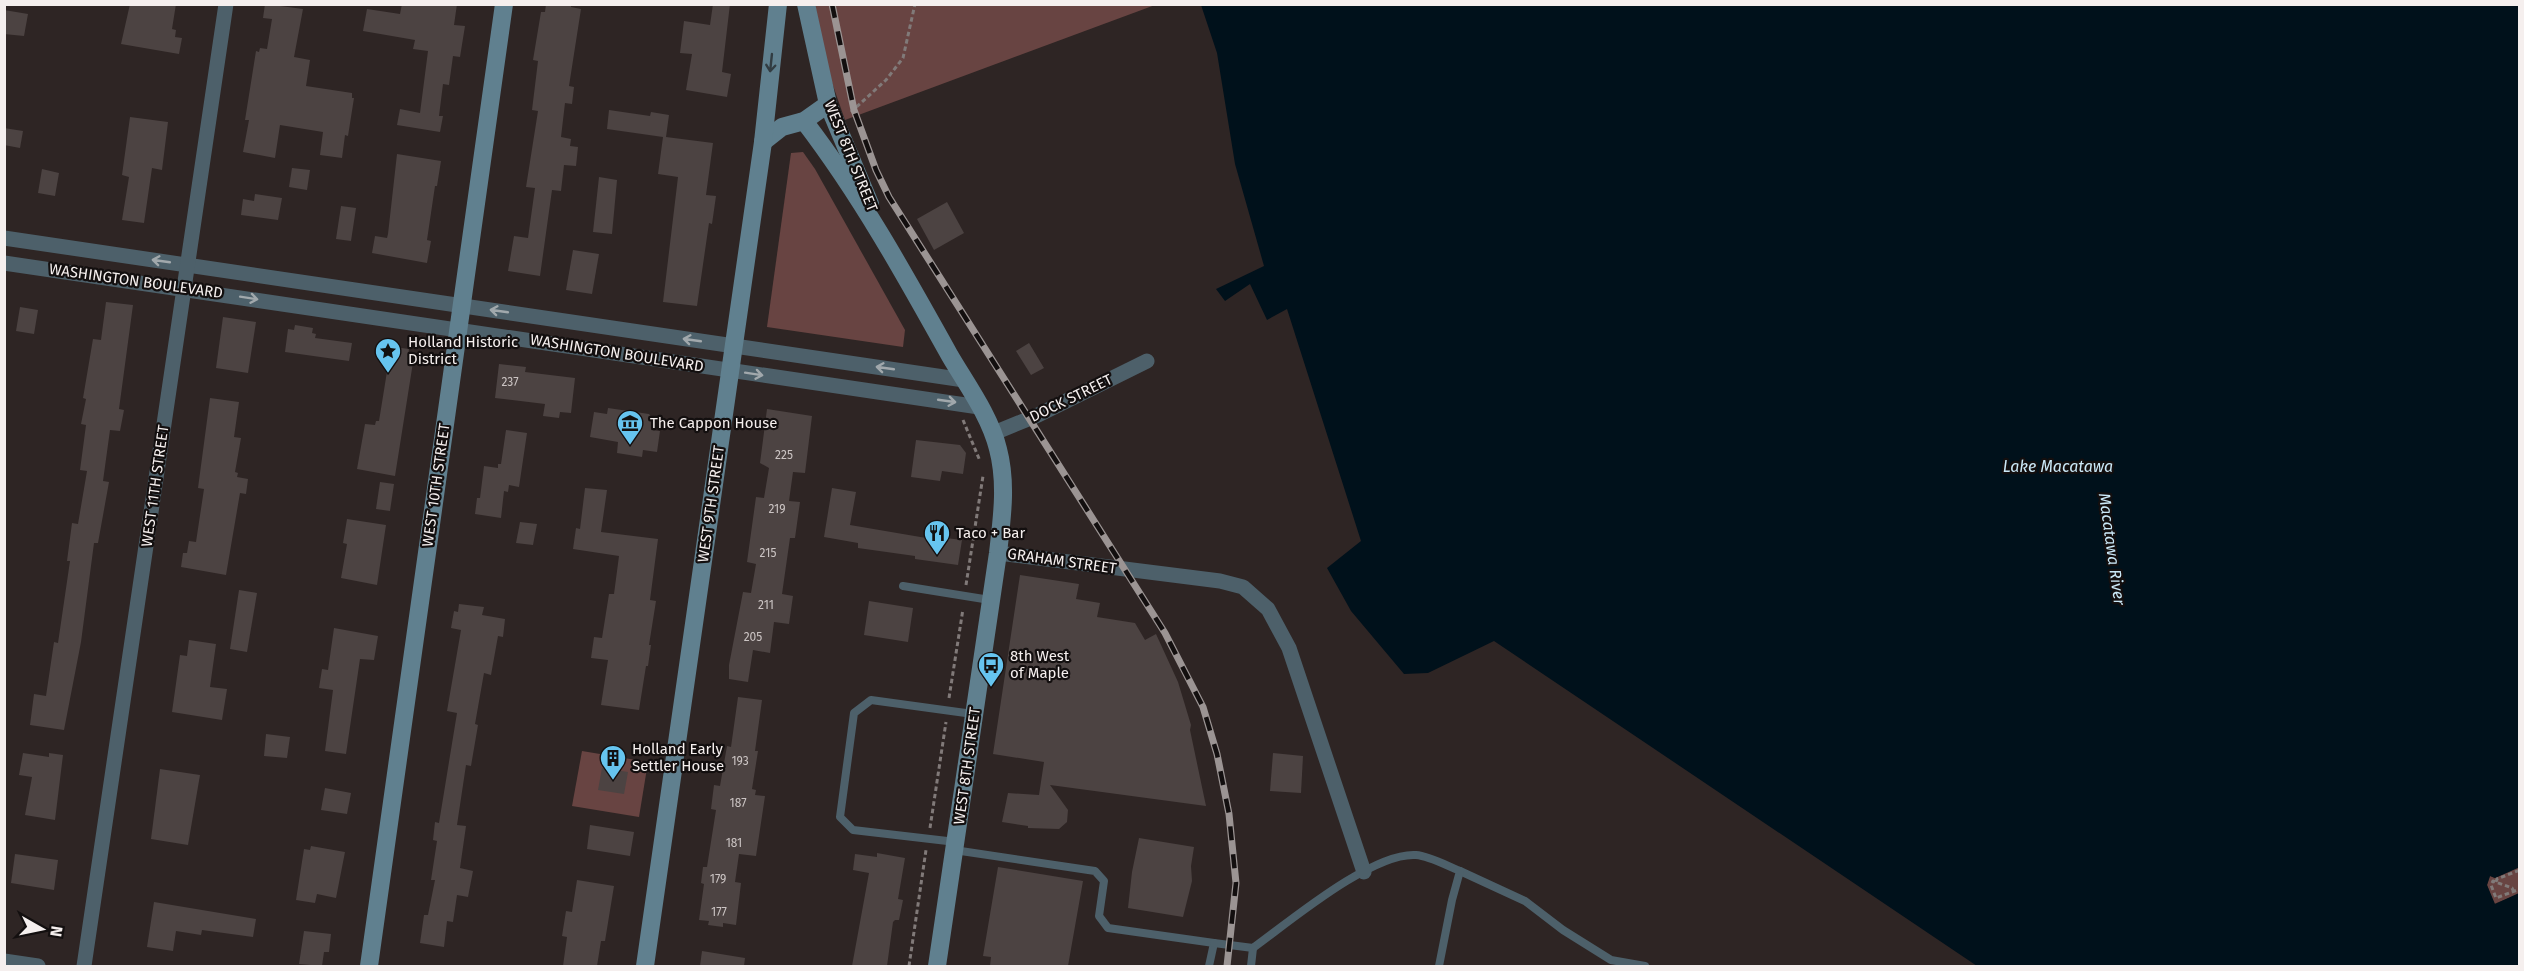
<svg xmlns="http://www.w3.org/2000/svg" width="2524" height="971" viewBox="0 0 2524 971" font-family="'Fira Sans',sans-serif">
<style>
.green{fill:#684442}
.water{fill:#00111b}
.building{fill:#4c4342}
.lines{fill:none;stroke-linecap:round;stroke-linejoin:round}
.path{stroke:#817a79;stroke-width:3;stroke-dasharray:4.5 3;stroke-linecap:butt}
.lane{stroke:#4d606a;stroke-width:8}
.street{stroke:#4d606a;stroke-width:15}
.secondary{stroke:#60808f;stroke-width:18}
.rail-casing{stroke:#9b9493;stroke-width:7}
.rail{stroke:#130f0f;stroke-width:4.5;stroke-dasharray:14;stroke-linecap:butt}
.oneway{stroke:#323c42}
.oneway2{stroke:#a1a8ac}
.labels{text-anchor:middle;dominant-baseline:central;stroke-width:4.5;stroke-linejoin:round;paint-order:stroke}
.number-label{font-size:12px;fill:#cbc4c3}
.street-label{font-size:15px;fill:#f5efee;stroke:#130f0f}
.poi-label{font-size:15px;fill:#f5efee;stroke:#130f0f;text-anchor:start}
.water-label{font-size:16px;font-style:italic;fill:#cbe9f8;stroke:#130f0f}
</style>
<rect width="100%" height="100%" fill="#2e2524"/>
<!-- green -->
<g class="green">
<path d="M815 5H1155L845 120 829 74Z"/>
<path d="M803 152 815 169 905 330 903 347 767 327 791 153Z"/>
<path d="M582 751 648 762 639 817 572 806Z"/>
<path d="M2519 867V894L2494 904 2487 885 2490 876 2495 878Z"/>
</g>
<!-- water -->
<path class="water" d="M1201 5H2519L2520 867 2495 878 2490 876 2487 885 2495 904 2519 893V966H1977L1494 641 1428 673 1404 674 1351 611 1327 568 1361 541 1287 309 1267 320 1250 284 1225 301 1216 289 1264 266 1235 164 1217 53Z"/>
<!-- building -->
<g class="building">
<path d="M130 4H176L172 29 176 30 175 37 182 38 179 54 121 44Z"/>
<path d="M265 4 303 9 294 57 310 60 306 86 352 93V98H354L348 136 345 135 342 158 320 155 323 132 280 125 275 158 243 152 249 120H245L256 51 259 52 260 48 267 49 272 19 263 18Z"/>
<path d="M402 4H457L454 25 465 26 460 57 453 56 449 85 443 84 439 116H443L440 132 397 125 400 109 420 113 428 51 413 49 415 40 363 31 367 9 400 14Z"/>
<path d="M546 4H571V7L581 9 569 86 574 87 572 104 565 103 561 137 571 139 570 146 578 147 576 166 564 165 561 191 552 190 540 276 508 271 514 236 528 238 535 188 526 187 538 111 532 110 538 61 533 60 541 12H545Z"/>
<path d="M713 4H730L722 72 731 74 727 97 686 90 692 54 680 53 684 21 710 25Z"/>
<path d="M4 10 28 14 24 36 4 34Z"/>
<path d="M609 110 650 116 651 112 669 115 666 137 713 143 706 195 716 196 712 224 709 223 697 306 663 302 678 177 658 174 663 137 607 129Z"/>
<path d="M130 117 168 122 162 170 152 168 144 223 122 220 129 177 122 175Z"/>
<path d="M4 128 23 131 20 148 4 145Z"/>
<path d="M397 154 441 161 437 186H435L427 240 431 241 427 263 372 253 375 236 387 238 388 234Z"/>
<path d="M292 168 310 170 307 190 289 187Z"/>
<path d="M42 169 59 173 55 196 38 193Z"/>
<path d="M599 177 617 180 612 234 593 232Z"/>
<path d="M255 194 282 198 278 220 241 215 243 199 254 201Z"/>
<path d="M947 202 964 233 934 250 917 219Z"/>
<path d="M341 206 356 208 351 241 336 239Z"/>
<path d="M573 250 599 254 592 294 566 290Z"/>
<path d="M106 302 133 305 119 409 124 410 120 431 110 430 103 481 109 482 98 543H94L81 642 64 730 30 725 34 694 46 696 54 642 58 643 70 561H67L72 523 78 524 87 471 80 470 86 425 81 424 86 399 83 398 93 339 101 340Z"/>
<path d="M20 307 38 310 34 334 16 331Z"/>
<path d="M223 317 256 322 248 373 216 368Z"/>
<path d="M295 325 313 328 312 333 316 334 315 338 352 343 349 361 285 352 288 329 294 330Z"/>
<path d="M1029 343 1044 368 1031 375 1016 351Z"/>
<path d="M394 347 409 349 408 355 414 356 395 476 357 469 365 424 375 425 376 421H379L390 353H393Z"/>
<path d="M499 364 526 367 525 372 575 378 571 413 560 412 559 418 543 416 545 404 495 398Z"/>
<path d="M210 398 239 402 234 437 241 438 235 472 238 473 237 477 248 479 246 494 240 493 226 575 181 567 183 553H187L189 541 196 542 204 489 198 488Z"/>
<path d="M608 408 649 414 653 419 651 430 660 431 657 452 643 450 642 457 617 453 618 442 590 437 594 412 607 414Z"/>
<path d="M767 409 812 416 805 473 793 472 789 501 800 502 795 538H790L782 594 793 596 789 624 774 622 770 653 753 650 748 682 729 679V665L743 592 751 593 756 564 747 562 756 497 764 498 769 468 760 463Z"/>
<path d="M506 430 527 433 519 487 509 485 508 492 504 491 501 518 475 514 477 498H480L484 466 498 468V464H501Z"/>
<path d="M916 440 960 445 966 453 963 474 942 471 940 481 911 477Z"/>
<path d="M380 482 394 484 390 511 376 509Z"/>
<path d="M585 488 607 490 601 532 658 539 650 600 656 601 649 645H651L648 666H646L639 710 601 705 608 660 591 658 594 637 602 638 609 594H614L619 556 573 549 576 528 580 529Z"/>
<path d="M832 488 856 492 850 525 938 540V537L962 540 958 565 915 559V556L858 548V543L824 537Z"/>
<path d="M347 519 386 525 377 585 341 578 347 544 343 543Z"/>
<path d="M520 522 537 524 533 545 516 543Z"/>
<path d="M1020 575 1079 584 1076 599 1100 603 1097 617 1135 623 1145 640 1156 634 1178 682 1191 725 1190 730 1206 806 1050 785 1068 810 1067 822 1059 829 1028 828V826L1002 822 1008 793 1039 795 1044 762 993 754Z"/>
<path d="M239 590 257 593 247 652 230 649Z"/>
<path d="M869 601 913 608 908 642 864 635Z"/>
<path d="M459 604 484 607 482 615 505 619 503 637 498 636 491 675 484 673 475 724 478 725 471 766 466 765 457 825 466 826 460 868 473 871 468 897 457 895 453 922 447 921 444 947 420 943 424 915H428L435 880H431L437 841 433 840 435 822 439 823 457 713 447 711 461 630 451 628 454 611 458 612Z"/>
<path d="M334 628 378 636 374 660 360 659 346 754 325 751 333 690 319 688 322 669 328 670Z"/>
<path d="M189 640 216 644 210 687 227 689 222 720 172 712 180 655 187 656Z"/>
<path d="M738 697 762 700 755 751H758L752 789 756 790 755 795 765 796 756 856 739 854 735 882 741 883 736 925 723 923V927L708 925 709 921 699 920 704 884 701 883 703 867H707L716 810 711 809 714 785 720 786 727 746 731 747Z"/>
<path d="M266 734 290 737 287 758 264 756Z"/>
<path d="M23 753 49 757V753L63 755 55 820 25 815 32 777 19 775Z"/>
<path d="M1273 753 1303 756 1301 793 1270 791Z"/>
<path d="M602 768 628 772 624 794 598 790Z"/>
<path d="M160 769 200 775 188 845 151 839Z"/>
<path d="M325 788 351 793 347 814 321 810Z"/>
<path d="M590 825 634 832 630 856 587 849Z"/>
<path d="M1139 838 1194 847 1191 866 1192 881 1183 917 1128 908 1132 872Z"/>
<path d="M311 846 345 852 336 898 317 894 315 903 296 900 304 849 310 850Z"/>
<path d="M877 853 905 858 898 899 903 900 899 920H895L893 922 887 966H852L869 873 853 870 855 854 877 857Z"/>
<path d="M15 854 58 860 54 890 11 883Z"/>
<path d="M998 867 1083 881 1068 966H990L991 957 983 956Z"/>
<path d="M577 880 614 886 605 941H601L597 966H563L567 937 562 936 566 911 572 912Z"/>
<path d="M154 902 256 919 253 937 202 930 201 935 176 931 173 951 147 947Z"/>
<path d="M304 931 331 934 329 952H324L322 966 299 964Z"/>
<path d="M702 951 745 958 744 966H700Z"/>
</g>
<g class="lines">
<!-- path -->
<g class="path">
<path d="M851 112 886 80 903 58 915 4"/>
<path d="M963 420 980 461"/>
<path d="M966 585 983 476"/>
<path d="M949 698 963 609"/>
<path d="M930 828 946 722"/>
<path d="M2496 882 2497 879 2520 870"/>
<path d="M2514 892 2512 888 2493 881 2491 885 2496 898 2520 889"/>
<path d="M909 966 926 850"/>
</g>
<!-- lane -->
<g class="lane">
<path d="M903 586 990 600"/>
<path d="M956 842 853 830 840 817 854 713 871 700 973 714"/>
<path d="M954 850 1095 871 1104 881 1099 916 1108 928 1214 943 1209 966"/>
<path d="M1460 871 1525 901 1563 930 1611 960 1645 966"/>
<path d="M1214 943 1253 948C1289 922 1372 852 1416 855 1430 856 1447 866 1460 871L1452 900 1439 966"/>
<path d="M1251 966 1253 948"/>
</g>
<!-- street -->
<g class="street">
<path d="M4 238 964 380"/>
<path d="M4 263 979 407"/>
<path d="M994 433 1038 415 1147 361"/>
<path d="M998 553 1220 581 1243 587 1268 609 1289 648 1364 872"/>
<path d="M4 961 38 966"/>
<path d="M84 966 226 4"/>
</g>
<!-- secondary -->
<g class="secondary">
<path d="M806 4 828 104 870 204"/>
<path d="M804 121C860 194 905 275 950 356 967 385 990 416 998 449 1007 483 1002 518 998 553L937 966"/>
<path d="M763 142 782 127 804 121 828 104"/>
<path d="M369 966 504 4"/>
<path d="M645 966 763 142 778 4"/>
</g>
<!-- rail casing -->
<g class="rail-casing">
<path id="rail" d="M832 4 854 110 876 170 889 197 1165 633 1203 707 1217 754 1229 814 1236 883 1227 966"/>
</g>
<!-- rail -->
<use href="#rail" class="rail"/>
</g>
<!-- one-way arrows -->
<defs><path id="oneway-shaft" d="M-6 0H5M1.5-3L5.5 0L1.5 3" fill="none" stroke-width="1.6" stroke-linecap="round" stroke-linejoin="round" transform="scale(1.5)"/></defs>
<use class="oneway" href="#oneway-shaft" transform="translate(771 63) rotate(96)"/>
<g class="oneway2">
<use href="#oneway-shaft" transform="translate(161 261) rotate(-172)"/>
<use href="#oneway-shaft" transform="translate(249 298) rotate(9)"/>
<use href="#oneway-shaft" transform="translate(499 311) rotate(-172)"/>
<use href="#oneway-shaft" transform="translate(692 340) rotate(-172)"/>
<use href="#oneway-shaft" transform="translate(885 368) rotate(-172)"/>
<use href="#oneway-shaft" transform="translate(754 374) rotate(9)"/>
<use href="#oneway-shaft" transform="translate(947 401) rotate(8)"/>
</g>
<!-- icons -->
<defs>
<g id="sight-pin" transform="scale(1.35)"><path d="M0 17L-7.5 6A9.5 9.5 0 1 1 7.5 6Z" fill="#66c4ef" stroke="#130f0f"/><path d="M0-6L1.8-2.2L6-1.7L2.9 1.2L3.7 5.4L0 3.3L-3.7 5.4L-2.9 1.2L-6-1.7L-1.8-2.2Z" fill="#111"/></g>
<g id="museum-pin" transform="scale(1.35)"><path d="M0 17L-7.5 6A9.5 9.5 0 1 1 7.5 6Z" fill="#66c4ef" stroke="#130f0f"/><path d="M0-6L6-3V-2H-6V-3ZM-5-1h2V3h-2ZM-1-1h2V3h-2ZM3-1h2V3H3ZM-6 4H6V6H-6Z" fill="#111"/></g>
<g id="restaurant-pin" transform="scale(1.35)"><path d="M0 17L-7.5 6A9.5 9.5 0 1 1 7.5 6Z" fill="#66c4ef" stroke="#130f0f"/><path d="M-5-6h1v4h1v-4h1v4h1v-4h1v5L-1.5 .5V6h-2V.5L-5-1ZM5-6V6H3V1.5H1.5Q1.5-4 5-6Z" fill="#111"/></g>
<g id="bus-pin" transform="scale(1.35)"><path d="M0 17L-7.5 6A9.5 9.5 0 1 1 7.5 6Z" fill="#66c4ef" stroke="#130f0f"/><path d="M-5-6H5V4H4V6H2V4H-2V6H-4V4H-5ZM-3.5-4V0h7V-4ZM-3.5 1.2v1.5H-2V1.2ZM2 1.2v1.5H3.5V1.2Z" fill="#111"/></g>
<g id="building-pin" transform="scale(1.35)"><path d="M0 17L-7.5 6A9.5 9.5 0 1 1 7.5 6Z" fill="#66c4ef" stroke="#130f0f"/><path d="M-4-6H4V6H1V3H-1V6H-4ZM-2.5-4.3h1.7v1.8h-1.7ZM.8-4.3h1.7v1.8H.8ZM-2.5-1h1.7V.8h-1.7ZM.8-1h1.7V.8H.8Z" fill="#111"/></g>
</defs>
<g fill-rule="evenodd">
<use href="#sight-pin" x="388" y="351"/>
<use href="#museum-pin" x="630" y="423"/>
<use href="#restaurant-pin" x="937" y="533"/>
<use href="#bus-pin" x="991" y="665"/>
<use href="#building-pin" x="613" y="758"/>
</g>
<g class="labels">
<!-- number labels -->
<g class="number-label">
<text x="510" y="382">237</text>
<text x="784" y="455">225</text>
<text x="777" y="509">219</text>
<text x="768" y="553">215</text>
<text x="766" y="605">211</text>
<text x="753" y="637">205</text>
<text x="740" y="761">193</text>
<text x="738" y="803">187</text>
<text x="734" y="843">181</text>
<text x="718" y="879">179</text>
<text x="719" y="912">177</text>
</g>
<!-- street labels -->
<g class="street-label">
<text transform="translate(851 156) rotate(68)">WEST 8TH STREET</text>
<text transform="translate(136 281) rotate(8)">WASHINGTON BOULEVARD</text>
<text transform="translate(617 353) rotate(9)">WASHINGTON BOULEVARD</text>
<text transform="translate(1071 398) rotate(-26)">DOCK STREET</text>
<text transform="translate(436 485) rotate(-82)">WEST 10TH STREET</text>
<text transform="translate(155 486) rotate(-82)">WEST 11TH STREET</text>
<text transform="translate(711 504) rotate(-82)">WEST 9TH STREET</text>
<text transform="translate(1062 561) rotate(8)">GRAHAM STREET</text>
<text transform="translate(967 766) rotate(-82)">WEST 8TH STREET</text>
</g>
<!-- poi labels -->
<g class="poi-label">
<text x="408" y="342">Holland Historic<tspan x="408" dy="17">District</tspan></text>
<text x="650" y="423">The Cappon House</text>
<text x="956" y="533">Taco + Bar</text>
<text x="1010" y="656">8th West<tspan x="1010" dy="17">of Maple</tspan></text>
<text x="632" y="749">Holland Early<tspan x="632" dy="17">Settler House</tspan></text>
</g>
<!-- water labels -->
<g class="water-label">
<text x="2058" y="466">Lake Macatawa</text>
<text transform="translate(2112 549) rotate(82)">Macatawa River</text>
</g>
</g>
<!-- border -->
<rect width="2524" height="971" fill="none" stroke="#f5efee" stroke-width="12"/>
<!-- north arrow -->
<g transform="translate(42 929) rotate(99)" stroke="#130f0f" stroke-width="4.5" paint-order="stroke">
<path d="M0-4.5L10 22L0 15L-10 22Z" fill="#f5efee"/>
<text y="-9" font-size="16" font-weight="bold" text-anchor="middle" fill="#f5efee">N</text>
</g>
</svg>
